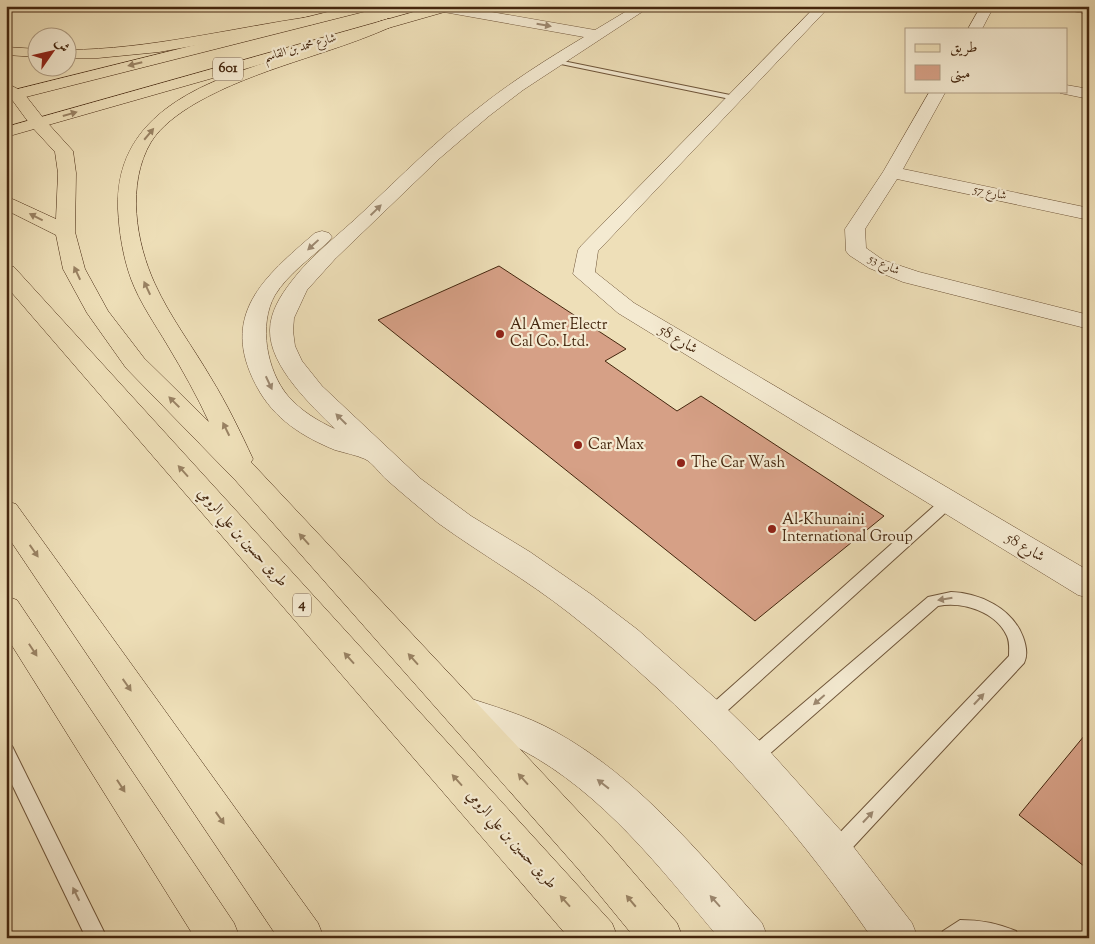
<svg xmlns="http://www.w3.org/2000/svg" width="1095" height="944" viewBox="0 0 1095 944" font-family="'Sorts Mill Goudy',Amiri,serif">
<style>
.building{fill:#d6a086;stroke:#44260e}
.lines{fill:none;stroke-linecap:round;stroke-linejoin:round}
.service-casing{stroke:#6e5438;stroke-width:2}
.minor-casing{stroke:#6e5438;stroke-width:1}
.primary-casing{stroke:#44260e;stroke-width:1}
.trunk-casing{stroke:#44260e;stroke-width:1}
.service{fill:#f4ead1;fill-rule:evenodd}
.minor{fill:#f4ead1;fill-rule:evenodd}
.primary{fill:#eedfb8;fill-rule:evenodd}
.trunk{fill:#eedfb8;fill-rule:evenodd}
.oneway{fill:#9c8870}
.oneway2{fill:#998263}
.poi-dot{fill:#8f2418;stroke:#f4ead1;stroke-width:2}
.labels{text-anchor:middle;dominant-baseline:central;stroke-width:4.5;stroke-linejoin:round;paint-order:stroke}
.far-street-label{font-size:12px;fill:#44260e;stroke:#f4ead1}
.shield{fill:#f4ead1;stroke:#796148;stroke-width:1}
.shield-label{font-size:14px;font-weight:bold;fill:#44260e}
.poi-label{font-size:15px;fill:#44260e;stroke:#f4ead1;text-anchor:start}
.street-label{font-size:15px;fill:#44260e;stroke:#f4ead1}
</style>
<rect width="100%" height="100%" fill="#eedfb8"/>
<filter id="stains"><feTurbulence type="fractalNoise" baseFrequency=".004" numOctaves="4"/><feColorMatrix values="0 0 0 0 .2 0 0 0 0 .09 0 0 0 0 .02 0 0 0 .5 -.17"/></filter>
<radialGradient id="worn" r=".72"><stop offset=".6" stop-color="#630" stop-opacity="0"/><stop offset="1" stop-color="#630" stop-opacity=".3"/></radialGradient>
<!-- building -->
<g class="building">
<path d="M499 266 626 349 605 361 677 411 701 396 884 516 755 621 378 320Z"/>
<path d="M1089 730V870L1019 815Z"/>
</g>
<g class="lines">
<!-- service casing -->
<g class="service-casing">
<g id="service">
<path d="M6 6H12L6 9Z"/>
<path d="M803 6H818L825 9 822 11Z"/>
<path d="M553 59 735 96 739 98 735 100 556 63H553Z"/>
<path d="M948 497 953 498 955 502 953 506 716 721 710 724 704 721 701 716 704 711 943 498Z"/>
<path d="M951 592C980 593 1012 608 1023 637 1026 645 1028 655 1024 663L842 859 835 862 828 859 825 852 828 845 1009 656C1009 649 1010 643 1007 636 996 612 963 601 938 606L758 764 752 766 746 764 743 758 746 752 928 597Z"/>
<path d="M6 744 12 746 107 938H86L6 772Z"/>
<path d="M960 920C980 920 997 923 1016 931L1019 938H940L943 931Z"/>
</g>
</g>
<!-- minor casing -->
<g class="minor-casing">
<g id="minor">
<path d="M439 6H457L595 30 635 6H651L523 90 489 116 440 158 335 259 307 290 294 318 293 331 295 346 302 361 322 386 421 479 471 516 530 552 592 595 638 630 724 706 765 746 842 832 912 923 918 938H872C787 815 687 705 569 613 527 580 481 554 438 523 421 509 404 495 387 480 380 474 373 463 365 459 356 455 345 453 335 450 303 437 274 419 257 387 218 315 264 277 315 233L322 231 329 233 332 237 329 241C311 258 288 274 275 295 258 325 267 371 288 396 301 411 318 421 335 429 311 405 269 366 270 330 270 312 281 295 291 282 311 255 340 234 364 211 401 176 437 140 477 109 511 82 547 59 584 37L444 12 439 11Z"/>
<path d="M816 6H830L598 251 595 272 634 303 1089 571V598L1078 595 618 313 573 274 578 250 581 246Z"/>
<path d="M981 6H994L982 29H968Z"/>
<path d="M1059 6H1089V14L1060 9Z"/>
<path d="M1066 85 1089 89V99L1060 93 1059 91H1066Z"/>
<path d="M930 91H946L903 169 1089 208V220L897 179 865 229 866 248 883 260 919 272 1089 315V329L903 282 869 268 849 255 846 251 845 229 883 172Z"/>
<path d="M460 695C492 706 526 715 556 732 639 778 699 853 762 923L768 938H719C661 869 603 793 522 750 498 738 473 730 448 721L443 710 448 699Z"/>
</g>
</g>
<!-- primary casing -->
<g class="primary-casing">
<g id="primary">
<path d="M352 6H375L374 9 6 102V92Z"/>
<path d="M435 6H456L455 9 6 137V127Z"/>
</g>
</g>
<!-- trunk casing -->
<g class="trunk-casing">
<g id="trunk">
<path d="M309 17 314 18 316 21 314 24 159 52 98 58H68V50C150 49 228 29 309 17Z"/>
<path d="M388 19 393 20 395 23 393 26C329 55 257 68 196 103 179 113 161 126 151 142 126 184 136 243 155 284 170 317 193 347 211 378 227 404 240 431 253 459L251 462 608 843 677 923 683 938H635L580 871 236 481 126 368 87 313 63 269 56 235 6 210V196L56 219 58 173 55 152 32 127 10 97 6 95V83L22 91 44 119 73 151 76 173 75 232 85 269 108 311 144 358 209 422C197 396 183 371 168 346 155 324 140 303 131 279 123 257 119 232 118 209 114 104 222 76 303 51 322 44 341 38 360 30 369 27 378 21 388 19Z"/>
<path d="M6 47 38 49V57L6 55Z"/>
<path d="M6 266 14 267 612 923 618 938H569L6 286Z"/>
<path d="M6 501 16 504 318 923 324 938H278L6 534Z"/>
<path d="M6 596 17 600 234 923 240 938H195L6 636Z"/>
</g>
</g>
<!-- service -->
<use href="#service" class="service"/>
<!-- minor -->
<use href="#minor" class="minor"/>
<!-- primary -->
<use href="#primary" class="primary"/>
<!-- trunk -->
<use href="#trunk" class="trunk"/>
</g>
<!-- one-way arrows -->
<defs><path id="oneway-solid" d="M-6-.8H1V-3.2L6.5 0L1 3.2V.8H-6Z" transform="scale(1.25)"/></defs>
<g class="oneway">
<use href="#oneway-solid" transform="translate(544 25) rotate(10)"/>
<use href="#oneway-solid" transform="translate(376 210) rotate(-44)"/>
<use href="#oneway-solid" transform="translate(313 245) rotate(137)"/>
<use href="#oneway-solid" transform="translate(269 383) rotate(65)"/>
<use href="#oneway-solid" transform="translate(341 419) rotate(-135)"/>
<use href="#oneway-solid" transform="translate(945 599) rotate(171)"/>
<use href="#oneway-solid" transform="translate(979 699) rotate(-47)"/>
<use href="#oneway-solid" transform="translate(819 700) rotate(139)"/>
<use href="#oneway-solid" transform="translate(603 784) rotate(-142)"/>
<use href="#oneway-solid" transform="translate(868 817) rotate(-47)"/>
<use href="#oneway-solid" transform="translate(76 894) rotate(-116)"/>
<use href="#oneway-solid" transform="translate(715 901) rotate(-132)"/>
</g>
<g class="oneway2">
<use href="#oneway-solid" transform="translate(135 64) rotate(166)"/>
<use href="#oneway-solid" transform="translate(70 114) rotate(-16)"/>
<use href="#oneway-solid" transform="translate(149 134) rotate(-50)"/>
<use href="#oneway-solid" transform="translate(36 217) rotate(-153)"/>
<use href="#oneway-solid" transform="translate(77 273) rotate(-115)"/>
<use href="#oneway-solid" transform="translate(147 288) rotate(-115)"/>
<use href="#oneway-solid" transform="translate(174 402) rotate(-135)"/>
<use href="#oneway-solid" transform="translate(226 429) rotate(-116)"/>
<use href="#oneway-solid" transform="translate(183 471) rotate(-132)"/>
<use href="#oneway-solid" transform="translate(304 539) rotate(-132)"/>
<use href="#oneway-solid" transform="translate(34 551) rotate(55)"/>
<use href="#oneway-solid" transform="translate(33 650) rotate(57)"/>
<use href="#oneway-solid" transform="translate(349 658) rotate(-132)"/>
<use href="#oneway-solid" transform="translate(413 659) rotate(-132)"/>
<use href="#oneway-solid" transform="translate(127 685) rotate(55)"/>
<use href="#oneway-solid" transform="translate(523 779) rotate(-132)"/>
<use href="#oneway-solid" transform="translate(457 780) rotate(-132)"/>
<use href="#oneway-solid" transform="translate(121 786) rotate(57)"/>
<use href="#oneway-solid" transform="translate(220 818) rotate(55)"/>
<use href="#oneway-solid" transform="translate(565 901) rotate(-132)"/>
<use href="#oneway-solid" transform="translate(631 901) rotate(-130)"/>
</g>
<!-- markers -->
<g class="poi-dot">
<circle cx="500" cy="334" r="5"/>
<circle cx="578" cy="445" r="5"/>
<circle cx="681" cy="463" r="5"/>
<circle cx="772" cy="529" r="5"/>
</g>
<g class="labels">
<!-- far-street labels -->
<g class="far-street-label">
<text transform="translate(300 48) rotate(-16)">شارع محمد بن القاسم</text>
<text transform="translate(990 193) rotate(12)">شارع 57</text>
<text transform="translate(884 265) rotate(25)">شارع 53</text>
</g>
<!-- shield labels -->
<g class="shield">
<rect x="213" y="57.5" width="30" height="23" rx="4"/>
<rect x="293" y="593.5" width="18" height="23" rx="4"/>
</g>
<g class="shield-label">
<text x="228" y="69">601</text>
<text x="302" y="605">4</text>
</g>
<!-- poi labels -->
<g class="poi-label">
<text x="510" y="325">Al Amer Electr<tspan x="510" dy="17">Cal Co. Ltd.</tspan></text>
<text x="588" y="445">Car Max</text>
<text x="691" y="463">The Car Wash</text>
<text x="782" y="520">Al-Khunaini<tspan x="782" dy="17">International Group</tspan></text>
</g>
<!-- street labels -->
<g class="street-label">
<text transform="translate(678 340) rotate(31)">شارع 58</text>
<text transform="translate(242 538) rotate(48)">طريق حسين بن علي الرومي</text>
<text transform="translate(1025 548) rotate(31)">شارع 58</text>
<text transform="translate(511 840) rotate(48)">طريق حسين بن علي الرومي</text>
</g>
</g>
<!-- margin -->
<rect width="1095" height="944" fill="none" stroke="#eedfb8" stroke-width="25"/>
<rect x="8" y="8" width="1080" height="929" fill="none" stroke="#44260e" stroke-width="2.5"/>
<rect x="12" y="12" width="1070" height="919" fill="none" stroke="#44260e"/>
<!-- legend -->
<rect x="905" y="28" width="162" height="65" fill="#f4ead1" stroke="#ae9c83"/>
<rect x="915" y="44" width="25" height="8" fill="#eedfb8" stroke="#ae9c83"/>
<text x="950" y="52" font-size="15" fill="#44260e">طريق</text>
<rect x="915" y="65" width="25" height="15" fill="#d6a086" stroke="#ae9c83"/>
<text x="950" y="78" font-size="15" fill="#44260e">مبنى</text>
<!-- north arrow -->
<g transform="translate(52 52) rotate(56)"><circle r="24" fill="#f4ead1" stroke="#ae9c83"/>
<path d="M0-4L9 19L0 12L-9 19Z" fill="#8f2418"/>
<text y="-8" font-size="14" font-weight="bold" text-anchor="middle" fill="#44260e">ش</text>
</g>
<rect width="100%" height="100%" filter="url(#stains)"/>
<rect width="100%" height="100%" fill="url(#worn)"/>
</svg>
